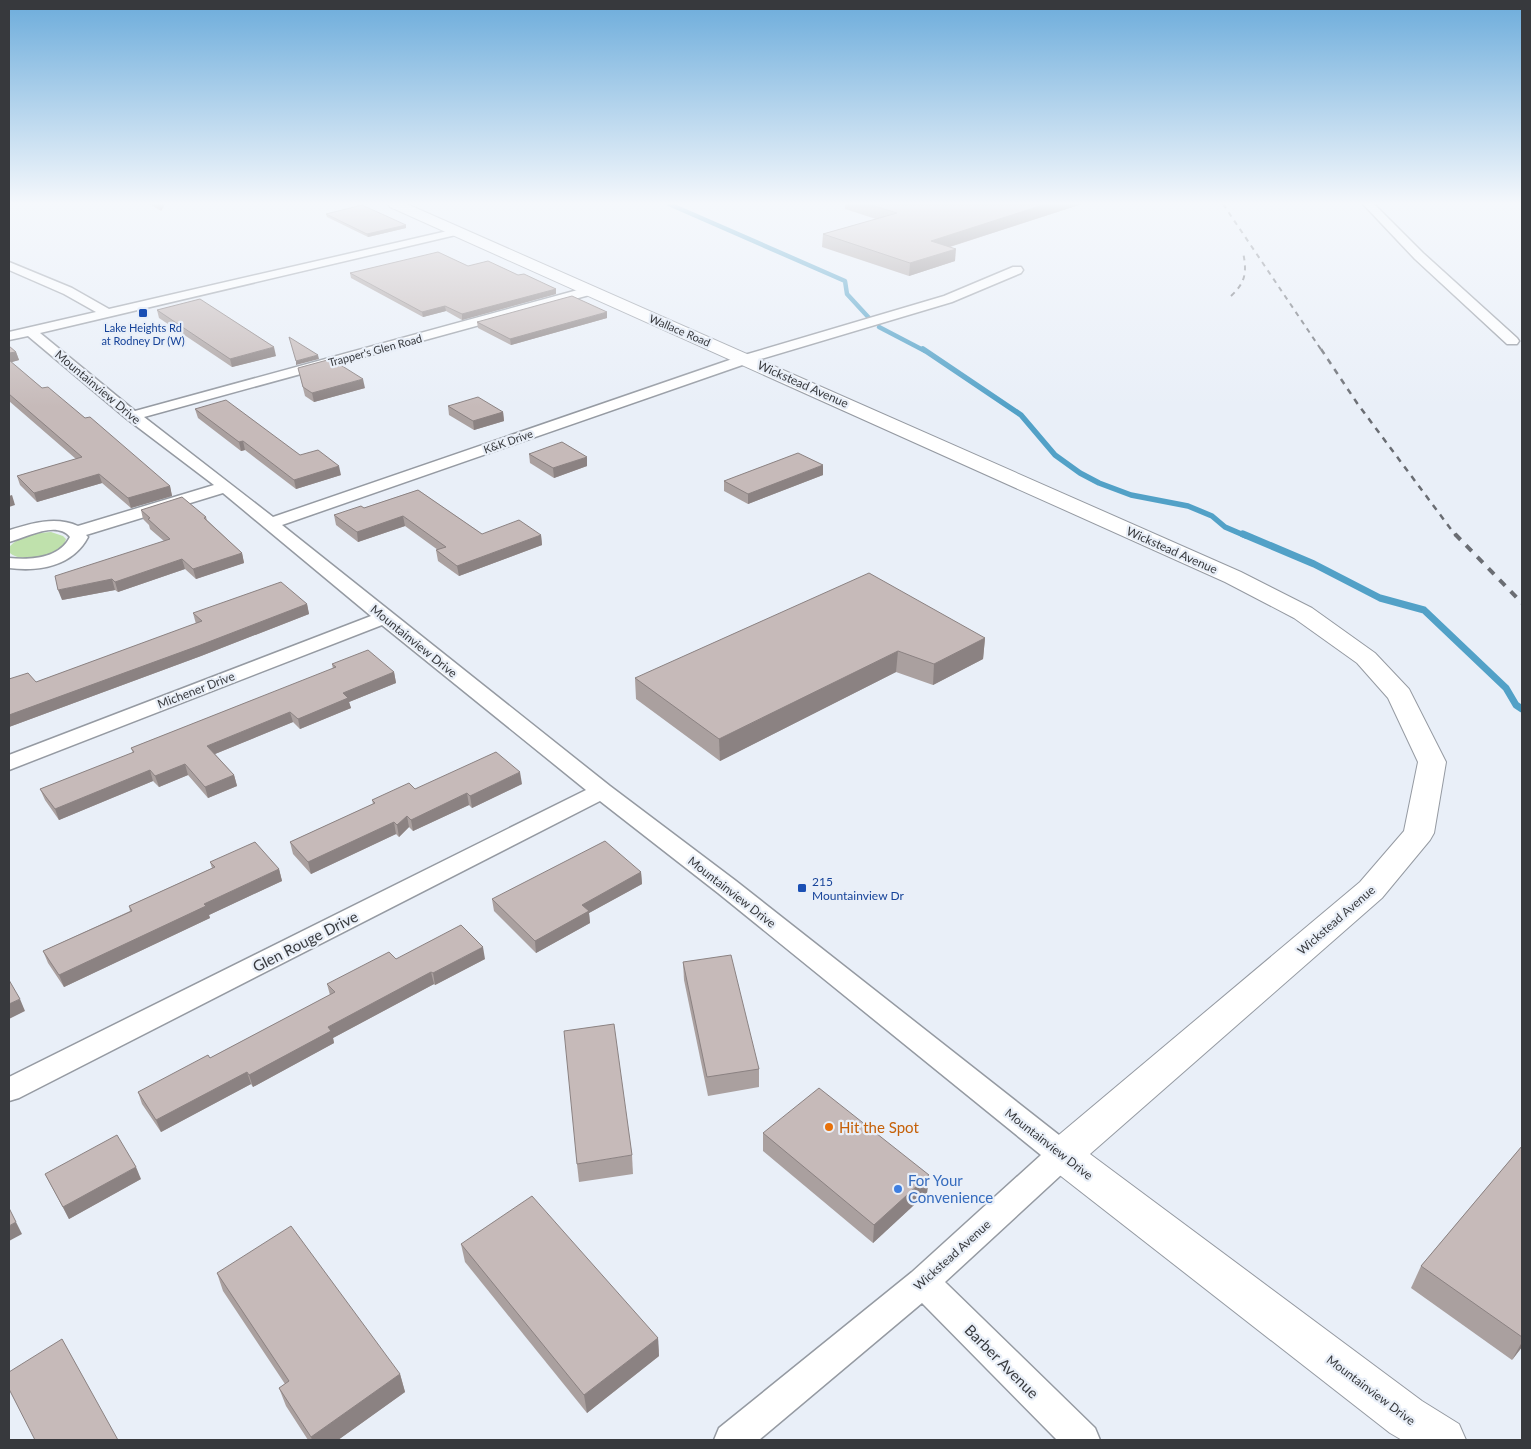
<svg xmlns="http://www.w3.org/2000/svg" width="1531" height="1449" viewBox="0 0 1531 1449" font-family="Lato,sans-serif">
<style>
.green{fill:#bfe1ac}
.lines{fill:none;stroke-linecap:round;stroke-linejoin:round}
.stream-far2{stroke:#52a1c7;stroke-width:4.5}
.stream-far1{stroke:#52a1c7;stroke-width:5.5}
.stream{stroke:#52a1c7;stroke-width:7}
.street-casing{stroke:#959aa2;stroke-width:3}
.secondary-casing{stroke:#959aa2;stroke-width:2}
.street{fill:#fff;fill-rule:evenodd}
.secondary{fill:#fff;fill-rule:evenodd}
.rail-far2{stroke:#6a6d73;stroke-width:2;stroke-dasharray:5 5;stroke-linecap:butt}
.rail-far1{stroke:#6a6d73;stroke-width:2.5;stroke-dasharray:6 6;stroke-linecap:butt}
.rail{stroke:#6a6d73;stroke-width:4;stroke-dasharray:8 8;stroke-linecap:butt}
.wall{fill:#aaa09f}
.shaded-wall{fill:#8b8282}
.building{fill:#c6bab9;stroke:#8b8282}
.transit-dot{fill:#1a4fb4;stroke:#e9eff8;stroke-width:2}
.food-dot{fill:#e8710a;stroke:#e9eff8;stroke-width:2}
.shop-dot{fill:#3f7fe0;stroke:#e9eff8;stroke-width:2}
.labels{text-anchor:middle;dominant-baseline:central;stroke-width:4.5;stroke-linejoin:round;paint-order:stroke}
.far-transit-label{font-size:11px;fill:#164399;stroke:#e9eff8}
.far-street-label{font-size:11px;fill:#37393d;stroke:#e9eff8}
.street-label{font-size:12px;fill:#37393d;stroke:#e9eff8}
.transit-label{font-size:12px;fill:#164399;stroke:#e9eff8;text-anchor:start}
.near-street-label{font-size:15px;fill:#37393d;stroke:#e9eff8}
.near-food-label{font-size:15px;fill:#c56008;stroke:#e9eff8;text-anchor:start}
.near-shop-label{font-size:15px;fill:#366cbe;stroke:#e9eff8;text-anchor:start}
</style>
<rect width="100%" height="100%" fill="#e9eff8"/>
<!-- green -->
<path class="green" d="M51 532 63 536 66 539C63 556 20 565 9 552V547C20 535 36 533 51 532Z"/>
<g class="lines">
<!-- stream-far2 -->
<g class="stream-far2">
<path d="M669 204 845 281 847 294 870 319"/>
<path d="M879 327 925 351"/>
</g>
<!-- stream-far1 -->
<path class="stream-far1" d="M923 349 1021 415 1055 455 1080 473 1099 483 1131 495 1188 506 1212 516 1225 527 1246 536"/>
<!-- stream -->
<path class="stream" d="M1243 534 1314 564 1380 598 1424 610 1506 688 1516 705 1522 709"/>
<!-- street casing -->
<g class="street-casing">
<g id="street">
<path d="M1363 204H1374L1423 253 1517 338 1519 341 1517 344H1507L1415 259Z"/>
<path d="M456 229 462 232 460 234 40 333 135 411 585 288H593L595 291 593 294 144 417 273 517 741 356 944 296 1013 267H1021L1023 270 1021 273 952 302 751 362 282 525 610 786 736 881 1073 1146 1077 1155 1073 1164 945 1282 1095 1428 1100 1440H1057L922 1303 759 1440H714L719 1428 912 1272 1041 1155 718 893 600 801 19 1098 9 1101V1077L586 790 382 625 9 770V755L371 616 223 493 86 535 88 537C73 566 39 572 9 568V558C30 560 59 559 70 537 56 520 26 538 9 542L10 530C32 523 56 516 78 526L214 485 127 419 28 336 9 340V332L96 312 64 294 9 270V262L72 288 109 309Z"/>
</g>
</g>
<!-- secondary casing -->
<g class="secondary-casing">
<path id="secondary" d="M388 204H407L1241 572 1312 608 1375 653 1409 689 1446 762 1434 833 1430 840 1382 898 1090 1154 1422 1401 1459 1424 1466 1440H1402L1390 1433 1048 1166 1043 1155 1048 1144 1360 882 1404 831 1418 762 1388 698 1357 663 1294 618 1225 582 390 207Z"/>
</g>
<!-- street -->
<use href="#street" class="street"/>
<!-- secondary -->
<use href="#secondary" class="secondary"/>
<!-- rail-far2 -->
<g class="rail-far2">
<path d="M1223 204 1322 351"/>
<path d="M1231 296C1246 282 1247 272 1243 252"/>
</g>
<!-- rail-far1 -->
<path class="rail-far1" d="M1321 349 1357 403 1456 536"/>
<!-- rail -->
<path class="rail" d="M1455 534 1522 603"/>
</g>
<!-- wall -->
<g class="wall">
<path d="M149 204H165L161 211Z"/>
<path d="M845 204H1082L950 247 955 261 909 276 822 247 823 234 876 219 845 209Z"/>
<path d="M326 214 406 225V228L368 237 327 217Z"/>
<path d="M468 266 518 275 556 289V294L462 320 446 311 423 317 351 278 350 273Z"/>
<path d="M157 310 276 356 232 367 159 318Z"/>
<path d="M607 318 511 345 478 328 477 322Z"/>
<path d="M9 346 16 352 19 360 11 362 42 388 85 418 170 486 172 496 131 508 102 483 37 502 20 485 17 476 76 459 9 401Z"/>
<path d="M298 368 365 388 314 402 305 396Z"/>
<path d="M448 406 503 412 504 421 474 430 449 415Z"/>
<path d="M195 409 300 455 341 475 296 489 245 450 241 451 198 418Z"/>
<path d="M529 454 587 466 554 478 530 463Z"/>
<path d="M823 475 748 504 724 491V481Z"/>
<path d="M418 490 482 534 541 535 542 545 459 576 438 561 436 550H438L405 526 358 542 336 525 334 515 364 508Z"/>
<path d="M141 510 206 517 207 520 242 553 244 563 196 579 185 569 118 592 115 590 62 600 164 541 150 529 149 525 143 519Z"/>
<path d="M307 604 309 614 201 656 9 727V679L36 682 196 624 193 613Z"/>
<path d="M985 638 983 659 933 685 896 672 720 761 636 699 635 678Z"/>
<path d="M332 664 394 672 396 683 349 702 351 708 300 729 293 722 215 754 234 775 237 786 208 798 188 775 159 787 153 781 59 820 45 800 40 789 133 753 131 748 333 669Z"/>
<path d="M522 784 472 808 469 805 413 831 409 827 399 837 396 834 311 874 293 854 290 842 373 804 372 800 415 789Z"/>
<path d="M210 862 279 869 282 881 209 915 210 918 64 987 48 963 43 951 130 911 129 906 212 868Z"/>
<path d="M641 872 642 884 589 913 590 923 536 953 494 911 492 899Z"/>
<path d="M396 959H485L435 985 434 984 333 1038 334 1043 253 1087 251 1084 161 1132 142 1104 138 1092 210 1058 330 995 327 984Z"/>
<path d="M683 962 759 1069V1087L708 1096 684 980Z"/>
<path d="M763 1133 929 1175 927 1193 873 1243 763 1151Z"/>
<path d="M1522 1146V1347L1512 1360 1411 1288 1421 1266Z"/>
<path d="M632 1155 633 1174 579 1182 577 1164Z"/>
<path d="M45 1174 141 1179 69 1219Z"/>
<path d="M461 1244 658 1338 659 1356 587 1413 465 1262Z"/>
<path d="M217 1273 400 1374 405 1392 338 1440H308L286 1406 279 1388 285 1384 223 1291Z"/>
</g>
<!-- shaded-wall -->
<g class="shaded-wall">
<path d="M161 204H165L161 211 160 206Z"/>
<path d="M1046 204H1082L930 253 931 241Z"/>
<path d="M406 225V228L368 237 367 234Z"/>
<path d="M956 249 955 261 909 276 910 263Z"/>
<path d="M556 289V294L462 320V314Z"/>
<path d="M445 306 446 311 423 317 422 312Z"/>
<path d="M607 312V318L511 345 510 339Z"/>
<path d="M274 347 276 356 232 367 230 359Z"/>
<path d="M16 352 19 360 9 363V353Z"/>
<path d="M318 355 319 359 296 365V361Z"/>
<path d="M363 379 365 388 314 402 312 393Z"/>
<path d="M503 412 504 421 474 430 473 421Z"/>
<path d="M243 441 245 450 241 451 239 442Z"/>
<path d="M587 457V466L554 478 553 468Z"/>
<path d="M823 465V475L748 504V494Z"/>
<path d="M339 466 341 475 296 489 294 480Z"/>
<path d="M99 474 102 483 37 502 34 493Z"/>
<path d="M170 486 172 496 131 508 128 498Z"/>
<path d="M12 495 15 505 9 507V496Z"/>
<path d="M403 516 405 526 358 542 357 532Z"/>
<path d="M541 535 542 545 459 576 457 566Z"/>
<path d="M242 553 244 563 196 579 193 569Z"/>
<path d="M182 559 185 569 118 592 115 582Z"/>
<path d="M112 579 115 590 62 600 58 590Z"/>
<path d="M307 604 309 614 201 656 9 727V715Z"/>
<path d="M985 638 983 659 933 685 934 664Z"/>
<path d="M898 651 896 672 720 761 719 739Z"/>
<path d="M394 672 396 683 349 702 351 708 300 729 298 719 343 693Z"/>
<path d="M290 712 293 722 210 756 207 746Z"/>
<path d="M185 764 188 775 159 787 155 776Z"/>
<path d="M150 770 153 781 59 820 55 809Z"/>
<path d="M520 772 522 784 472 808 470 796Z"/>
<path d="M234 775 237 786 208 798 205 787Z"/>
<path d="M467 793 469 805 413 831 411 820Z"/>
<path d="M407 816 409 827 399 837 397 825Z"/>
<path d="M394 822 396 834 311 874 308 862Z"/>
<path d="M279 869 282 881 209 915 210 918 64 987 59 975 204 904Z"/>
<path d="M641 872 642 884 589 913 590 923 536 953 535 941 582 905Z"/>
<path d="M483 947 485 959 435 985 433 973Z"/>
<path d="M431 972 434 984 333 1038 334 1043 253 1087 249 1075 328 1027Z"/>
<path d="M20 999 25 1011 9 1019V1004Z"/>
<path d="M247 1072 251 1084 161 1132 156 1120Z"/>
<path d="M136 1167 141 1179 69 1219 63 1207Z"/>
<path d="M929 1175 927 1193 873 1243 874 1225Z"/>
<path d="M16 1222 22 1234 9 1241V1226Z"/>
<path d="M658 1338 659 1356 587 1413 584 1395Z"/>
<path d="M1522 1342V1347L1512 1360Z"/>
<path d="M400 1374 405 1392 338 1440H312L311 1437Z"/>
</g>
<!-- building -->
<g class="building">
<path d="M868 204H1046L931 241 956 249 910 263 823 234 897 213Z"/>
<path d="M362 205 406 225 367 234 326 214Z"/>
<path d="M438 252 468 266 488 261 518 275 524 274 556 289 462 314 445 306 422 312 350 273Z"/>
<path d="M572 296 607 312 510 339 477 322Z"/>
<path d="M200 299 274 347 230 359 157 310Z"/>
<path d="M289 337 318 355 296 361Z"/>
<path d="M9 346 16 352 9 353Z"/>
<path d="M331 359 363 379 312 393 303 387 298 368Z"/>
<path d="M9 360 42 388 48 387 85 418 90 417 170 486 128 498 99 474 34 493 17 476 82 457 9 394Z"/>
<path d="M478 397 503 412 473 421 448 406Z"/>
<path d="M226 400 300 455 318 450 339 466 294 480 243 441 239 442 195 409Z"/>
<path d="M562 442 587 457 553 468 529 454Z"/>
<path d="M798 453 823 465 748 494 724 481Z"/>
<path d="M418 490 482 534 519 520 541 535 457 566 436 550 446 547 403 516 357 532 334 515 361 506 364 508Z"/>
<path d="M182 497 206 517 204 518 242 553 193 569 182 559 115 582 112 579 58 590 55 576 170 539 148 519 150 518 141 510Z"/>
<path d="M869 573 985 638 934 664 898 651 719 739 635 678Z"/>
<path d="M281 582 307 604 198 646 9 715V679L28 673 36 682 202 621 193 613Z"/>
<path d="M368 650 394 672 343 693 348 698 298 719 290 712 207 746 234 775 205 787 185 764 155 776 150 770 55 809 40 789 134 752 131 748 336 667 332 664Z"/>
<path d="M496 752 520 772 470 796 467 793 411 820 407 816 397 825 394 822 308 862 290 842 375 803 372 800 409 783 415 789Z"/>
<path d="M605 841 641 872 582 905 589 911 535 941 492 899Z"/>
<path d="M255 842 279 869 204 904 206 906 59 975 43 951 132 911 129 906 215 867 210 862Z"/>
<path d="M461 925 483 947 433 973 431 972 328 1027 331 1031 249 1075 247 1072 156 1120 138 1092 208 1055 210 1058 335 992 327 984 389 952 396 959Z"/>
<path d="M731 955 759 1069 707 1077 683 962Z"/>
<path d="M9 980 20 999 9 1004Z"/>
<path d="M614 1024 632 1155 577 1164 564 1031Z"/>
<path d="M819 1088 929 1175 874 1225 763 1133Z"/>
<path d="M117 1135 136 1167 63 1207 45 1174Z"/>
<path d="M1522 1146V1337L1421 1266Z"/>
<path d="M532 1196 658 1338 584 1395 461 1244Z"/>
<path d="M9 1208 16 1222 9 1226Z"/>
<path d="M291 1226 400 1374 311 1437 279 1388 289 1381 217 1273Z"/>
<path d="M62 1339 118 1440H35L9 1389V1372Z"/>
</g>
<!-- sky -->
<linearGradient id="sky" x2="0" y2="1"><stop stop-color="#6cacdb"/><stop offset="0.5" stop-color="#f5f8fc"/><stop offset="1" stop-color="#f5f8fc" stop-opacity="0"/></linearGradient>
<rect width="1531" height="407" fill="url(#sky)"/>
<!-- markers -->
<g class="transit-dot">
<rect x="138" y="308" width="10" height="10" rx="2.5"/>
<rect x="797" y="883" width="10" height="10" rx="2.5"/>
</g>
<circle class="food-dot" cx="829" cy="1127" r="5"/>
<circle class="shop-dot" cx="898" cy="1189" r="5"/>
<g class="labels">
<!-- far-transit labels -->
<g class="far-transit-label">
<text x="143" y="327">Lake Heights Rd<tspan x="143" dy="13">at Rodney Dr (W)</tspan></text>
</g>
<!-- far-street labels -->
<g class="far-street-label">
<text transform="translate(680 330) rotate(23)">Wallace Road</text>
<text transform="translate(375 350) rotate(-15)">Trapper's Glen Road</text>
<text transform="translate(508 441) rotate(-19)">K&amp;K Drive</text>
</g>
<!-- street labels -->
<g class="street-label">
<text transform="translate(803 384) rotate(24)">Wickstead Avenue</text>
<text transform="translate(98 387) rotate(40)">Mountainview Drive</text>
<text transform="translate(1172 550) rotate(24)">Wickstead Avenue</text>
<text transform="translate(414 641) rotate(39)">Mountainview Drive</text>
<text transform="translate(196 690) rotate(-21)">Michener Drive</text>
<text transform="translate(732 892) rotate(38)">Mountainview Drive</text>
<text transform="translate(1336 920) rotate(-41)">Wickstead Avenue</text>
<text transform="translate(1049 1144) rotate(38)">Mountainview Drive</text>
<text transform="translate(952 1255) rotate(-42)">Wickstead Avenue</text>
<text transform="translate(1371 1390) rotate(37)">Mountainview Drive</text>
</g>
<!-- transit labels -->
<g class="transit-label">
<text x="812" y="881">215<tspan x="812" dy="14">Mountainview Dr</tspan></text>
</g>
<!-- near-street labels -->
<g class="near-street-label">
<text transform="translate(305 941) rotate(-27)">Glen Rouge Drive</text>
<text transform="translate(1002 1361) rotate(45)">Barber Avenue</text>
</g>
<!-- near-food labels -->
<g class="near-food-label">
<text x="839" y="1127">Hit the Spot</text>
</g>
<!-- near-shop labels -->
<g class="near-shop-label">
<text x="908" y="1180">For Your<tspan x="908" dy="17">Convenience</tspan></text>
</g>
</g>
<!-- border -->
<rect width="1531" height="1449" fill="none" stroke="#37393d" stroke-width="20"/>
</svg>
